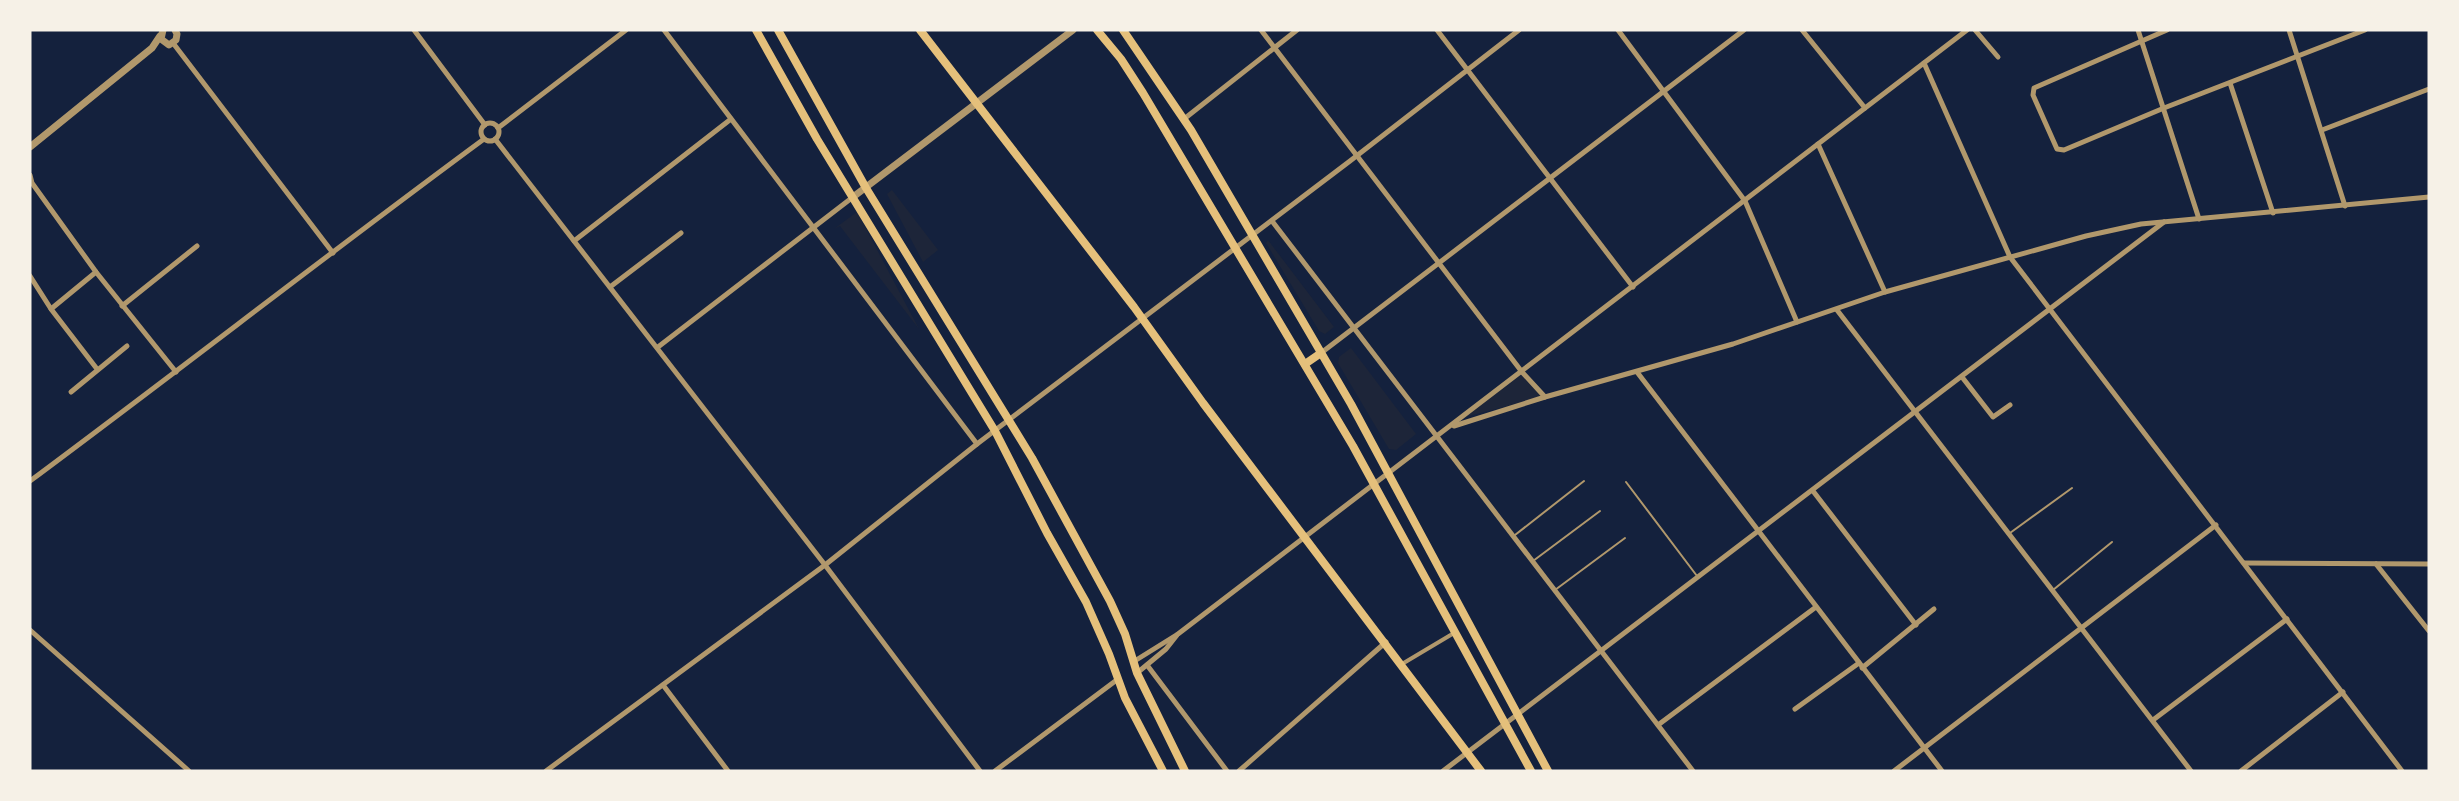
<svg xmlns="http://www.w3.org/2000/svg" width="2459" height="801" viewBox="0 0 2459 801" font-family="'DM Sans',sans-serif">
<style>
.green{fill:#1d2539}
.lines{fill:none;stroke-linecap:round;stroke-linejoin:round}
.service{stroke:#b1986c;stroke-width:2}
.pedestrian{stroke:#b1986c;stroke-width:4}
.minor{stroke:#b1986c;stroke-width:5}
.tertiary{stroke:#b1986c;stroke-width:7}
.primary{stroke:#e5c07b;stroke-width:8}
</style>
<rect width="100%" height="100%" fill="#14213d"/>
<!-- green -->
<g class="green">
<path d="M892 190 938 250 923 262 887 194Z"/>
<path d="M857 212 919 329 840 226 834 229Z"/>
<path d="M1268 240 1334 327 1325 334 1319 331 1266 243Z"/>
<path d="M1351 348 1416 434 1396 450 1389 449 1338 363 1339 357Z"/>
<path d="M1521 375 1542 397 1465 417Z"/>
</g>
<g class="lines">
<!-- service -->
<g class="service">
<path d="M1626 482 1697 576"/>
<path d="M2010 533 2072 488"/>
<path d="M1515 535 1584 481"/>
<path d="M1533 561 1600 511"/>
<path d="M1555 590 1625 538"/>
<path d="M2053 590 2112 542"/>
</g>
<!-- pedestrian -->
<path class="pedestrian" d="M1402 664 1454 633"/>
<!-- minor -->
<g class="minor">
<path d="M414 30 485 125"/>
<path d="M664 30 977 444"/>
<path d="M1261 30 1522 372 1545 397"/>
<path d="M1437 30 1633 287"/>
<path d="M1618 30 1745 201 1797 322"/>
<path d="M1802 30 1865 108"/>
<path d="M1975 30 1998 57"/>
<path d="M2138 30 2199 219"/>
<path d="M2167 30 2034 88 2033 95 2057 149 2064 150 2164 108 2365 30"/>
<path d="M2289 30 2345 206"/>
<path d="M173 43 333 253"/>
<path d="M1924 63 2010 257 2402 771"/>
<path d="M2230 83 2273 213"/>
<path d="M1184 119 1297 30"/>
<circle cx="490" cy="132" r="9"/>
<path d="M498 128 626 30"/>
<path d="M2322 130 2429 89"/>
<path d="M495 139 825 565 980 771"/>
<path d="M1818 144 1885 292"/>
<path d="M30 175 32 183 96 272 176 372"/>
<path d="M1272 221 1693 771"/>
<path d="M574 241 731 119"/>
<path d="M30 276 51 309 97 369"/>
<path d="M610 287 681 233"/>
<path d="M122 306 197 246"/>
<path d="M51 309 96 272"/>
<path d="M1837 310 2191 771"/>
<path d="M658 347 853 197"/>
<path d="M1321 353 1744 30"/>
<path d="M1637 372 1942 771"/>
<path d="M1962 377 1993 417 2010 405"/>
<path d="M71 392 127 346"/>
<path d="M1454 426 1545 397 1733 344 1885 292 2086 236 2141 224 2429 197"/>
<path d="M30 481C182 368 332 251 484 139"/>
<path d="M1813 491 1916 625"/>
<path d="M2244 563 2429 564"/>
<path d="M2376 564 2429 631"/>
<path d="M30 630 189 771"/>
<path d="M1133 662 1178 634 1967 30"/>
<path d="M1147 665 1227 771"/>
<path d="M1862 668 1934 609"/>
<path d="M1137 673 1166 649 1177 635"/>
<path d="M663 685 728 771"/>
<path d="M1795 709 1859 663"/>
<path d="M2153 720 2287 619"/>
<path d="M1658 725 1816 607"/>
<path d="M546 771 825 565 977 444 1350 161 1519 30"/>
<path d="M995 771 1118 679"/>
<path d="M1239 771 1386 642"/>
<path d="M1443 771 2164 222"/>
<path d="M1894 771 2216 525"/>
<path d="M2241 771 2343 692"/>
</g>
<!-- tertiary -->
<g class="tertiary">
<path d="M163 30 161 39 169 45 176 40 177 34 175 30"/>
<path d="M30 147 152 48 160 36"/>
<path d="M853 197 1073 30"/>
</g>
<!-- primary -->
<g class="primary">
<path d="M756 30 817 139 995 431 1047 533 1086 602 1109 654 1125 698 1163 771"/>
<path d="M778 30 866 188 1032 458 1110 601 1125 634 1137 673 1185 771"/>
<path d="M920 30 1134 307 1203 403 1481 771"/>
<path d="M1097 30 1121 59 1143 93 1353 446 1531 771"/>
<path d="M1123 30 1191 130 1351 404 1548 771"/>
<path d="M1305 364 1321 353"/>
</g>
</g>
<!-- border -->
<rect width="2459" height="801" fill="none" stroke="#f6f1e7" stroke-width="63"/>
</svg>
